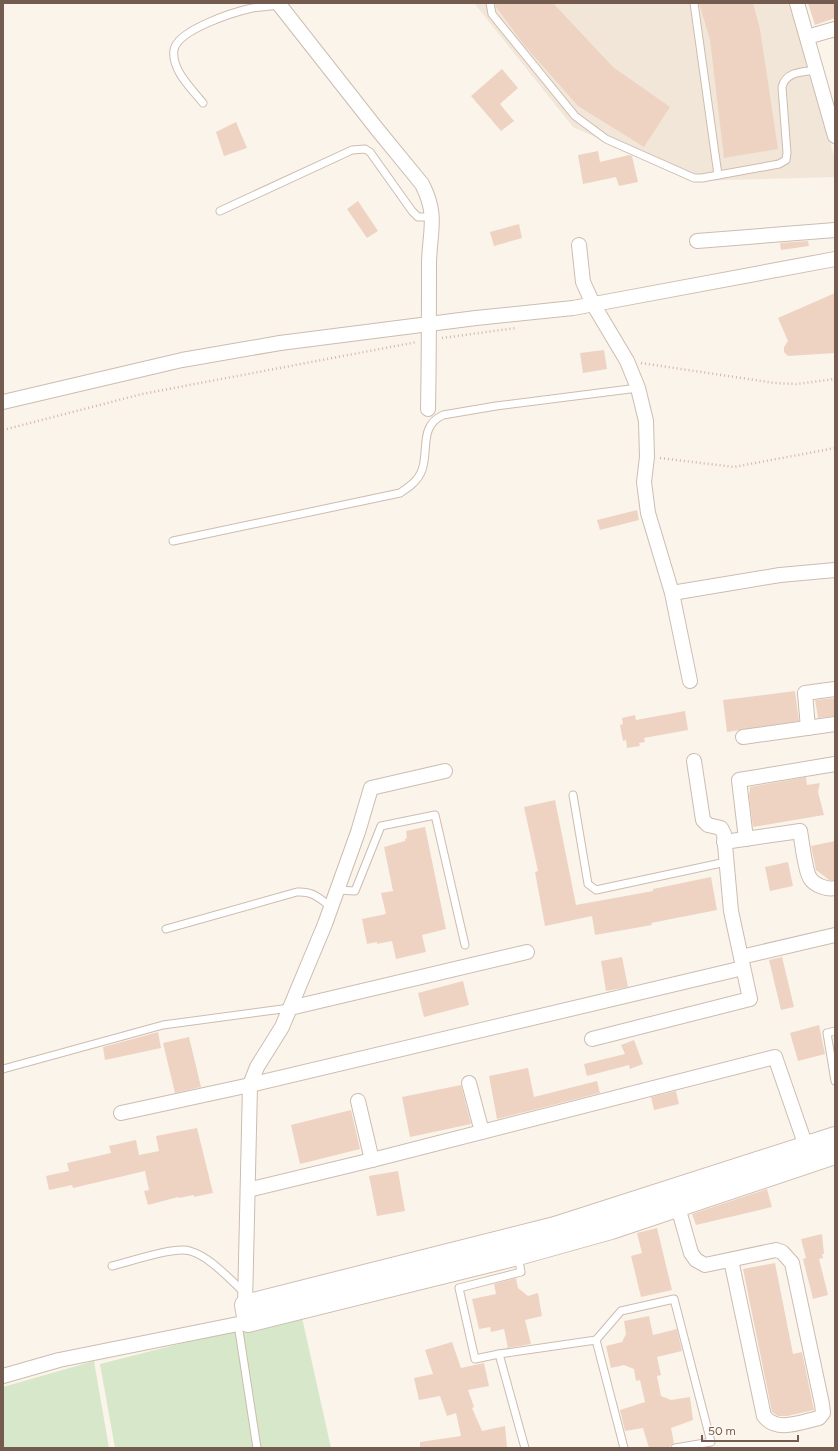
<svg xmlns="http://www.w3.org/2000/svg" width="838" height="1451" viewBox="0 0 838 1451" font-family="Figtree,sans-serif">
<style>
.residential{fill:#f2e6d9}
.green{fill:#d6e8c9}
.building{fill:#eed3c3}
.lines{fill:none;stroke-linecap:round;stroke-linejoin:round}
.lane-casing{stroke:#cdbcb0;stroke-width:9}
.street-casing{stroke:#cdbcb0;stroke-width:16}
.secondary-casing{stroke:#d1beb1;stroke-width:22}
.path{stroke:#d4b6a6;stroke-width:2.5;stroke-dasharray:1 3;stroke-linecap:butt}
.lane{stroke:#fff;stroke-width:7}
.street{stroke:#fff;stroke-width:14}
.secondary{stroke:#fff;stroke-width:20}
</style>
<rect width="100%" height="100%" fill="#fbf4ea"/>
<!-- residential -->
<path class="residential" d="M474 3H790L835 159V177L692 181 573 127Z"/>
<!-- green -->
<g class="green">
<path d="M301 1313 331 1448H115L100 1364Z"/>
<path d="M94 1361 109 1448H3V1387Z"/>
</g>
<!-- building -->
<g class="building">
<path d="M495 3H553L613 67 670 107 644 147 578 106 524 45 496 7Z"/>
<path d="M699 3H753L760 29 778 149 724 158 710 40Z"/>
<path d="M808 3H835V18L815 25Z"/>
<path d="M502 69 518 88 500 104 514 121 501 131 471 96Z"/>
<path d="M236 122 247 148 224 156 216 132Z"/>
<path d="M598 151 600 162 629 155 632 156 638 182 619 186 616 177 583 184 578 155Z"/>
<path d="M358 201 378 231 367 238 347 209Z"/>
<path d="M519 224 522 238 494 246 490 232Z"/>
<path d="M808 241 809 246 781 250 780 243Z"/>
<path d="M835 293V353L788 356 784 352V347L788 341 778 318Z"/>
<path d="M604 350 607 369 583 373 580 353Z"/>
<path d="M637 510 639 520 600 530 597 520Z"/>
<path d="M795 691 799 721 727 732 723 700Z"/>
<path d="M835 698V716L818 718 815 700Z"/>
<path d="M685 711 688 730 644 738 645 742 639 743 640 746 627 748 626 740 623 741 620 725 623 724 622 718 635 715 636 720Z"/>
<path d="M806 777 807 785 820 783 818 792 824 815 753 827 749 796 750 787Z"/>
<path d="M555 800 576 905 653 891V889L711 877 717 910 651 923 652 925 595 935 592 916 545 926 535 872 538 871 524 807Z"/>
<path d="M425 827 446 929 422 935 426 952 396 959 392 941 377 944V942L367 944 362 919 386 914 381 893 393 891 384 847 405 841V839L407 838 406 831Z"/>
<path d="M835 841V880H829L816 870 811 846Z"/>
<path d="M788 862 793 886 770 891 765 867Z"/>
<path d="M622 957 628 987 606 991 601 961Z"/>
<path d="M782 957 794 1007 781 1010 769 960Z"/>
<path d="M463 981 469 1005 424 1017 418 993Z"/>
<path d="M819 1025 825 1054 798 1061 790 1033Z"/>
<path d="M158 1032 161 1048 105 1060 103 1047Z"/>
<path d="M189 1037 201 1087 175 1093 163 1043Z"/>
<path d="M634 1040 643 1064 630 1069 629 1065 587 1076 584 1064 625 1054 621 1045Z"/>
<path d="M528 1068 534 1097 597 1081 600 1093 497 1119 489 1076Z"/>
<path d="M461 1085 471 1124 410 1137 402 1097Z"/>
<path d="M676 1091 679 1104 654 1110 651 1097Z"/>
<path d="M351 1110 360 1149 300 1164 291 1125Z"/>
<path d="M197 1128 213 1193 194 1197V1195L179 1198 178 1197 148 1205 144 1191 149 1190 145 1171 73 1188 72 1185 49 1190 46 1176 69 1171 67 1163 111 1153 109 1146 136 1140 139 1155 159 1151 156 1136Z"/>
<path d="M398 1171 405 1211 377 1216 369 1176Z"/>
<path d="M767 1189 772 1207 696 1225 692 1214Z"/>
<path d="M657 1228 672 1290 641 1297 631 1256 642 1253 637 1233Z"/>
<path d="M822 1234 824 1254H822L823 1258 819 1259 828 1295 813 1299 803 1259 806 1258 801 1239Z"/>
<path d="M775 1263 793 1354 802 1352 814 1410 787 1416H778L772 1412 743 1269Z"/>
<path d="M516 1278 518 1288 528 1296 538 1293 542 1316 525 1320 531 1344 508 1348 504 1329 491 1332 490 1327 479 1329 472 1299 496 1294 494 1284Z"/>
<path d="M649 1316 653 1335 677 1329 682 1351 657 1357 661 1375 657 1376 661 1396 671 1400 690 1397 693 1420 671 1428 674 1443 668 1448H649L643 1428 625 1431 620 1410 645 1402 640 1380 636 1381 634 1369 624 1365 611 1368 606 1346 622 1342 626 1334 624 1321Z"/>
<path d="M452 1342 461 1368 484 1363 489 1386 468 1390 474 1407 472 1408 482 1431 505 1426 507 1448H420V1442L461 1436 456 1413 447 1416 440 1396 419 1400 414 1378 433 1374 425 1350Z"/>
</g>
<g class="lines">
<!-- lane casing -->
<g class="lane-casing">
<g id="lane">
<path d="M490 3 492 14 575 116 606 139 694 178H702L779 164 786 160 787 153 782 87C786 71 803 72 817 70"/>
<path d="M694 3 718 175"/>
<path d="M203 103C192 89 171 70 174 50 177 30 234 12 252 8 261 7 271 6 280 5"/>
<path d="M220 211 352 150 365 149 370 152 412 211 418 217H433"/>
<path d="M173 541 400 493C409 487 418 481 422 470 429 450 419 426 443 415L496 406 638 388"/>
<path d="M573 795 588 884 596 890 726 862"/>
<path d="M337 890 355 891 381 826 435 815 465 945"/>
<path d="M166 929 297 892C313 891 319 898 331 907"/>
<path d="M835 1031 827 1033 835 1081"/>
<path d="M3 1069 163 1025 290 1008"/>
<path d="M518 1256 521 1272 459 1288 475 1359 499 1354 525 1448"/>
<path d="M112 1266C129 1262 174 1246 190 1251 211 1257 230 1280 246 1294"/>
<path d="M238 1324 257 1448"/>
<path d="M596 1340 624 1448"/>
<path d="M499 1354 596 1340 621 1311 674 1299 711 1442 675 1448"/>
</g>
</g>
<!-- street casing -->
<g class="street-casing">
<g id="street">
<path d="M278 3 377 129 422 184C438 215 430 230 429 262 429 311 429 360 428 409"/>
<path d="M797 3 835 136"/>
<path d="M807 37 835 29"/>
<path d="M697 241 835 230"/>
<path d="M579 245 583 282 593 304 627 361 638 388 646 421 647 457 644 482 648 513 672 593 690 681"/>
<path d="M3 402 182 360 280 343 476 318 573 308 835 259"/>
<path d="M672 593 780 575 835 570"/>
<path d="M808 728 805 693 835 689"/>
<path d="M743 737 835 724"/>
<path d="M746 839 739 780 835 764"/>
<path d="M724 842 800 831C802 841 805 871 810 878 814 885 827 890 835 888"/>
<path d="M741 957 835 935"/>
<path d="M290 1008 527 952"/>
<path d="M592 1039 750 999 731 911 724 834 721 828 708 825 703 820 694 761"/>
<path d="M469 1083 482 1132"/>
<path d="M358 1101 372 1160"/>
<path d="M121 1113 250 1085 743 968"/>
<path d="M248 1190 372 1160 775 1057 809 1155"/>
<path d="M678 1207 691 1253 696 1260 705 1265 776 1250 782 1252 792 1263 822 1404 823 1413 819 1418C801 1422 777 1433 764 1416L731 1260"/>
<path d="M245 1305 250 1085 257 1067 282 1027 325 924 358 832 371 788 445 771"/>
<path d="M3 1376 59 1360 248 1322"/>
</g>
</g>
<!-- secondary casing -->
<g class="secondary-casing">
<path id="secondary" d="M835 1137 555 1227 245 1305 248 1322 518 1255 611 1229 835 1154"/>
</g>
<!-- path -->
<g class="path">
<path d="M442 338 516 328"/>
<path d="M641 363 775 383 796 384 835 379"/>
<path d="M3 430 142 394 417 342"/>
<path d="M660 458 734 467 835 448"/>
</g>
<!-- lane -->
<use href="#lane" class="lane"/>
<!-- street -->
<use href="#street" class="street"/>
<!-- secondary -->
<use href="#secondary" class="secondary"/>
</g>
<!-- border -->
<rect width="838" height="1451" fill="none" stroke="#745b4f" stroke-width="8"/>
<!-- scale -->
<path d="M702 1435v6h96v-6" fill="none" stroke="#745b4f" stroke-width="2"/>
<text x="708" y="1435" font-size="12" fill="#745b4f" stroke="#fef8f0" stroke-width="3" paint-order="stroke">50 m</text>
</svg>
